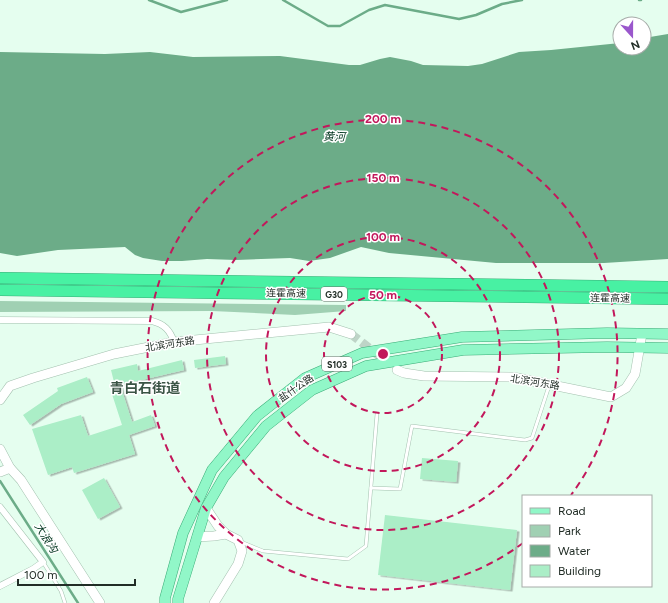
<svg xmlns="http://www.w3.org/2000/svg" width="668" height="603" viewBox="0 0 668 603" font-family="Figtree,'Noto Sans SC',sans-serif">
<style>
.green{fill:#a0d0b3}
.water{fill:#6cac88}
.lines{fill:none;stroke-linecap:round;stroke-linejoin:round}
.stream{stroke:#6cac88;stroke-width:2.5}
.building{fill:#abeec7;filter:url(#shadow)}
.secondary-tunnel{stroke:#bed4c7;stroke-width:9;stroke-dasharray:9 4.5;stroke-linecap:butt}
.lane-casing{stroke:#a3c1af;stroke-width:4}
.street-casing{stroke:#a3c1af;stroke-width:7}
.secondary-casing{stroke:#a3c1af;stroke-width:10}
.primary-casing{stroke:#3aac77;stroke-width:11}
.highway-casing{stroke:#3aac77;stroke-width:12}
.lane{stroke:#fff;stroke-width:3}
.street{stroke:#fff;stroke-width:6}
.secondary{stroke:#fff;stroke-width:9}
.primary{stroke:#91f7c8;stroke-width:10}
.highway{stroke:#48f1a3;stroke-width:11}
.ring{fill:none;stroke:#c2185b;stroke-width:2;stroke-dasharray:7 5}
.labels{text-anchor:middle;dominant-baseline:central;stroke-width:3;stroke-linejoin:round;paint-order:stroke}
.shield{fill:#fff;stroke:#646c67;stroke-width:1}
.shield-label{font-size:9px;font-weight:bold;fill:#212d26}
.street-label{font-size:10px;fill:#212d26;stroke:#fff}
.water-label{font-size:11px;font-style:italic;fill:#00351e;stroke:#fff}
.district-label{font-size:14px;font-weight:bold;fill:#3a5445;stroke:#fff}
.centre{fill:#c2185b;stroke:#fff;stroke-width:2}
.ring-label{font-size:12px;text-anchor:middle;font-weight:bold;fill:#c2185b;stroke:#fff;stroke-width:3;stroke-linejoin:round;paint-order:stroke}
</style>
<defs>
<filter id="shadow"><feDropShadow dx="2.5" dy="1.5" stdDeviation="0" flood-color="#0004"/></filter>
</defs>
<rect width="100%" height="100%" fill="#e5feef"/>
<!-- green -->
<path class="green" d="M0 301 346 305V311L295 315 212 311 0 312Z"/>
<!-- water -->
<path class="water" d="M668 34V259L604 263H496L389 253 361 247 330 258 309 261 290 258 236 260 207 259 182 261H162L143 258 135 255 125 247 58 250 17 256 0 253V52L105 54 150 52 193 57 280 56 349 65H360L380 59 390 57 411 61 423 65 468 66 482 64 519 52 551 50 620 43V48H644V38Z"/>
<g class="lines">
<!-- stream -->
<g class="stream">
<path d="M149 0 181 12 227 0"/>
<path d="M283 0 328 26H340L369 10 385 5 459 19 476 15 502 4 522 0"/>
<path d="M639 0H641"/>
<path d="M0 481 78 603"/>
</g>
</g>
<!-- building -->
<g class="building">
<path d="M225 356 226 364 195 368 194 360Z"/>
<path d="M182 360 184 370 120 385 132 422 151 415 155 426 129 435 135 454 74 473 72 467 48 475 32 429 81 415 88 436 122 425 111 391 116 390 111 370 137 364 138 371Z"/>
<path d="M87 377 93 392 61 404 30 425 23 415 58 391 57 388Z"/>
<path d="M422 458 458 461 456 482 420 479Z"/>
<path d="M104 478 120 507 98 519 82 490Z"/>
<path d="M385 515 517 530 510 590 378 575Z"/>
</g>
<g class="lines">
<!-- secondary-tunnel -->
<path class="secondary-tunnel" d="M351 334 391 365"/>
<!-- lane casing -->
<g class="lane-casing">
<g id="lane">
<path d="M371 488 400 489 412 426 525 440 532 438 549 386"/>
<path d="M241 542 263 551 348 559 366 546 377 414"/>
<path d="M43 562 61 591 65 603"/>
</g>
</g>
<!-- street casing -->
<g class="street-casing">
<g id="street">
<path d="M0 320 152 321C164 324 170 330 174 342"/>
<path d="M0 507 43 562 33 569 0 586"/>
</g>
</g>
<!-- secondary casing -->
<g class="secondary-casing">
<g id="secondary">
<path d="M397 370 404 373 424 376 513 377 611 397 626 388 635 374 642 334"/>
<path d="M0 400 10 386 33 378 114 354 174 342 329 327 351 334"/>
<path d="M0 449 10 468 21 480 100 603"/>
<path d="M0 472 10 468"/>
<path d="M197 537 214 536 226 534 218 526 206 508"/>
<path d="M214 603 238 564 242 551 238 540 226 534"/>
</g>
</g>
<!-- primary casing -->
<g class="primary-casing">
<g id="primary">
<path d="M165 603V598L183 533 212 470 257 416 305 378 362 353 462 337 607 333 668 334"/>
<path d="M178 603V599L206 508 224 477 266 426 312 390 366 366 463 350 607 347 668 348"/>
</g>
</g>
<!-- highway casing -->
<g class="highway-casing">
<g id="highway">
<path d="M0 278 668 287"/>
<path d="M0 290 668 299"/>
</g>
</g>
<!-- lane -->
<use href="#lane" class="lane"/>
<!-- street -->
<use href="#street" class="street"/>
<!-- secondary -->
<use href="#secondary" class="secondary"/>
<!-- primary -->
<use href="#primary" class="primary"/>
<!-- highway -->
<use href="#highway" class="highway"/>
</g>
<!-- distance rings -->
<g class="ring">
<circle cx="383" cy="354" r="59"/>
<circle cx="383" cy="354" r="117"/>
<circle cx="383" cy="354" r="176"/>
<path d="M523 543A235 235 0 1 1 571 495"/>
</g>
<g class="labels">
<!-- shield labels -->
<g class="shield">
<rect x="321" y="287" width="26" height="14" rx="3"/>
<rect x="322" y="357" width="30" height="14" rx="3"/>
</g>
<g class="shield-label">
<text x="334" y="294">G30</text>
<text x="337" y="364">S103</text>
</g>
<!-- street labels -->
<g class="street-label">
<text transform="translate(286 293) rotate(1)">连霍高速</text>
<text transform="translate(610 298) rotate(1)">连霍高速</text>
<text transform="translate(170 344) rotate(-9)">北滨河东路</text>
<text transform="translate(535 382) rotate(9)">北滨河东路</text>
<text transform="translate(296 388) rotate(-35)">盐什公路</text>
</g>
<!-- water labels -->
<g class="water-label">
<text transform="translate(334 137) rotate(1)">黄河</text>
<text transform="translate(46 538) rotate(58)">大浪沟</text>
</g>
<!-- district labels -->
<g class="district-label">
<text x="145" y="388">青白石街道</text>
</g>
</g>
<circle cx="383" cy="354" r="6" class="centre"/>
<g class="ring-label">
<text x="383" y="123">200 m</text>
<text x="383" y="182">150 m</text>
<text x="383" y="241">100 m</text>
<text x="383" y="299">50 m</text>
</g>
<!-- legend -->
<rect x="522" y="495" width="130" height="92" fill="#ffffff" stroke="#a6aba8"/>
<rect x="530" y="508" width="20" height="6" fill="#91f7c8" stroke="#a6aba8"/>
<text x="558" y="515" font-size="12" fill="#212d26">Road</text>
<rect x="530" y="525" width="20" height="12" fill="#a0d0b3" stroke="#a6aba8"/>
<text x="558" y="535" font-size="12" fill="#212d26">Park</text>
<rect x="530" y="545" width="20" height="12" fill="#6cac88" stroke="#a6aba8"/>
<text x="558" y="555" font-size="12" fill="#212d26">Water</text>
<rect x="530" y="565" width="20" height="12" fill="#abeec7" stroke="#a6aba8"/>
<text x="558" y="575" font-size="12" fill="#212d26">Building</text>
<!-- north arrow -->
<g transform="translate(632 36) rotate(159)"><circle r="19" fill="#ffffff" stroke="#a6aba8"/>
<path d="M0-3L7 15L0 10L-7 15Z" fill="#9a57cc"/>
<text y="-6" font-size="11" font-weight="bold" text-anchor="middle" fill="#212d26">N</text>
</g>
<!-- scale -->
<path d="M18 579v6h117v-6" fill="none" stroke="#212d26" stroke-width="2"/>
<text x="24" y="579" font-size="12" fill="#212d26" stroke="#ffffff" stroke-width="3" paint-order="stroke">100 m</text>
</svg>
